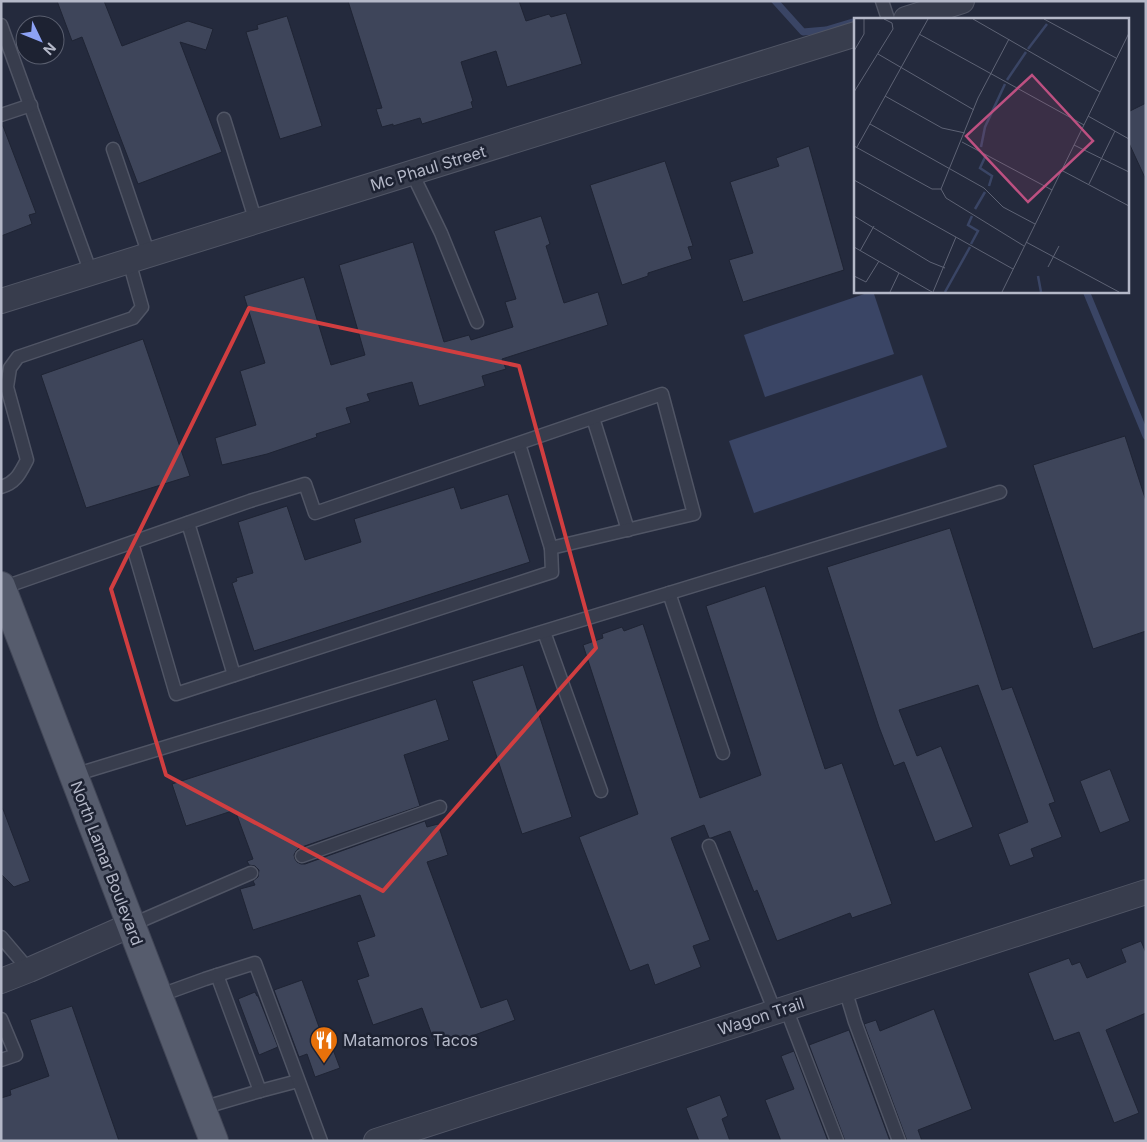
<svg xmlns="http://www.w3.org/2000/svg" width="1147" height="1142" viewBox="0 0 1147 1142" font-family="Inter,sans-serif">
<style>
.water{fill:#3a4565}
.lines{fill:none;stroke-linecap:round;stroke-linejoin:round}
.stream{stroke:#3a4565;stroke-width:7}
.building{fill:#3e455a;stroke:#1f2434}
.service-casing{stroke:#505565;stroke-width:15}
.minor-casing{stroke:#505565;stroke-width:26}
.primary-casing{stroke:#414656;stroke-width:30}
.service{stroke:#383d4d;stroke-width:12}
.minor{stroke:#383d4d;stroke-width:24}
.primary{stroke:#565c6d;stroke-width:28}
.marked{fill:none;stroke:#d13e40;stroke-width:4;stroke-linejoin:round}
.labels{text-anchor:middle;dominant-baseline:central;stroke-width:5;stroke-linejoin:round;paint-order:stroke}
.street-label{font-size:16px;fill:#b4b8c8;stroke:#1d2232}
.poi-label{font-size:16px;fill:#b4b8c8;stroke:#1d2232;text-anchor:start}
.inset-river{fill:none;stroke:#3a4565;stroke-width:2.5}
.inset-road{fill:none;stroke:#5e6375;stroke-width:1}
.view{fill:#bd5081;fill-opacity:0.15;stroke:#bd5081;stroke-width:2.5}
.inset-edge{fill:none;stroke:#b4b8c8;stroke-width:2.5}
</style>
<rect width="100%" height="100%" fill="#242a3d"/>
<!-- water -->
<g class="water">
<path d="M873 291 894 354 765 397 744 335Z"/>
<path d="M922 375 947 447 754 513 729 441Z"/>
</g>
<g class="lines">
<!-- stream -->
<g class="stream">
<path d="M775 1 803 32 826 30 856 21"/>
<path d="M1086 291 1146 436"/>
</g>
</g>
<!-- building -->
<g class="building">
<path d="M57 1H104L122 46 188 21 213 29 206 50 180 42 222 152 138 184 82 37 72 41Z"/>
<path d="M348 1H519L526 21 549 14 551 17 566 13 582 64 507 87 496 51 461 62 473 101 471 102 473 108 422 124 420 118 393 126V124L382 127 376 109 382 108Z"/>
<path d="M287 16 322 126 280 139 246 32 258 29 257 25Z"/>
<path d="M1146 103V180L1128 141V112Z"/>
<path d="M1 126H3L36 213 29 215 32 224 1 236Z"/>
<path d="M809 146 844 270 743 302 729 260 753 253 730 182 779 166 776 158Z"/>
<path d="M665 161 693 246 688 247 692 259 648 273V276L622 285 590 185Z"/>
<path d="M541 216 550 244 546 246 564 303 598 292 608 325 502 359 506 369 482 376 485 386 419 406 412 382 367 394 370 401 346 408 351 423 316 434 317 437 267 454 222 465 215 438 256 425 240 371 265 363 244 296 304 277 331 365 365 355 339 265 413 242 444 342 469 335 471 340 513 327 505 302 516 299 494 231Z"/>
<path d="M143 339 190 476 86 508 41 375Z"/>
<path d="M1125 436 1146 501V631L1093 649 1033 465Z"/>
<path d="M454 487 461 509 508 494 530 562 254 651 232 583 237 581 236 578 253 573 238 522 287 506 305 560 361 542 354 519Z"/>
<path d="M950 528 1002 690 1012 687 1055 802 1049 804 1062 837 1031 849 1034 857 1010 866 998 834 1028 822 978 685 899 710 917 756 941 746 973 827 935 842 904 762 894 766 879 727 827 567Z"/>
<path d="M765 586 825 769 842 763 892 904 852 918 850 913 777 941 757 890 754 892 730 831 711 838H709L704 825 671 838 710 940 693 946 701 967 655 985 648 964 630 971 579 837 638 814 583 645 603 638 602 634 622 627 624 631 643 624 700 798 761 775 706 606Z"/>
<path d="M523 665 572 817 522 834 472 681Z"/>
<path d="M436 699 449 740 404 755 420 806 299 848 296 851 294 855 295 859 297 862 301 864H305L425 821 427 827 438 824 448 855 427 862 481 1008 507 999 515 1020 437 1049 422 1008 373 1025 357 980 369 976 357 942 375 936 360 895 253 930 240 889 255 885 253 881 258 877 259 870 255 866 249 865 247 861 253 859 235 810 186 826 172 784Z"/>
<path d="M1110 769 1130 821 1100 833 1080 781Z"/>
<path d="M1 809H3L30 881 14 887 1 874Z"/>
<path d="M1141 941 1146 953V1013L1106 1030 1139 1113 1114 1123 1079 1032 1054 1041 1028 973 1069 958 1072 965 1080 962 1087 978 1126 962 1121 949Z"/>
<path d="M302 980 327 1049 332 1047 340 1068 315 1077 307 1054 299 1057 274 990Z"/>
<path d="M255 992 257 996H258L278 1047 259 1055 238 999Z"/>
<path d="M72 1006 119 1141H1V1098L11 1095 10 1090 49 1076 30 1020Z"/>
<path d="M934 1009 972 1109 918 1130 922 1141H907L864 1024 876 1020 880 1031Z"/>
<path d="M849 1030 890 1141H845L809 1045Z"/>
<path d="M794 1051 828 1141H781L765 1100 794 1089 781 1056Z"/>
<path d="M720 1095 728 1116 722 1119 730 1141H699L686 1108Z"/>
</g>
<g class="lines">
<!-- service casing -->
<g class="service-casing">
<g id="service">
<path d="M882 1 888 19"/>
<path d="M1 25 91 273"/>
<path d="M1 115 31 105"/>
<path d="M224 119 256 222"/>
<path d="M113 149 149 255"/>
<path d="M412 173 441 233 477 322"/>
<path d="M593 418 628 530"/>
<path d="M519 444 551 548"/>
<path d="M1 487C16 483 20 473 27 460L7 387 10 368 18 357 133 318 142 307 129 261"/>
<path d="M188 523 234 675"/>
<path d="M2 588 250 501 305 484 315 513 662 394 694 514 551 548 552 572 176 694 132 543"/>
<path d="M669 593 723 753"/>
<path d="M544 632 601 791"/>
<path d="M74 775 1000 492"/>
<path d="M709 846 775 1012"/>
<path d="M302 856 440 807"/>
<path d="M131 925 251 873"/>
<path d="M1 937 29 970"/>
<path d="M217 975 260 1091 298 1081"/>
<path d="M845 989 855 1022 899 1141"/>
<path d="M158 996 205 979 255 963 321 1141"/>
<path d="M786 1008 837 1141"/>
<path d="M1 1019 16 1055 1 1060"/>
<path d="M202 1108 260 1091"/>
</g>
</g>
<!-- minor casing -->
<g class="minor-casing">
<g id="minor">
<path d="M906 19 962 1"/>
<path d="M1 301 856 34"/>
<path d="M1 981 29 970 131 925"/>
<path d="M376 1141 1146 892"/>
</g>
</g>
<!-- primary casing -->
<g class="primary-casing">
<path id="primary" d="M1 586 214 1141"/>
</g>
<!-- service -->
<use href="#service" class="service"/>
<!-- minor -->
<use href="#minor" class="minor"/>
<!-- primary -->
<use href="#primary" class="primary"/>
</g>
<!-- marked area -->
<path class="marked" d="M249 308 519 366 596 648 383 891 166 775 111 589Z"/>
<!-- icons -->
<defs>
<g id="restaurant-pin" transform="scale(1.4375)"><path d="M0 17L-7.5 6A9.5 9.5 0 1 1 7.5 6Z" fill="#e8710a" stroke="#1d2232"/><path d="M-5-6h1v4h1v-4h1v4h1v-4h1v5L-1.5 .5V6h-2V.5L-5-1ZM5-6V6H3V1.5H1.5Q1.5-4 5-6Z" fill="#fff"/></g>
</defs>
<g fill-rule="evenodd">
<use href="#restaurant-pin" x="324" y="1040"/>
</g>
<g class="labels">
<!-- street labels -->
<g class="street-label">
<text transform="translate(428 168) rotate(-17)">Mc Phaul Street</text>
<text transform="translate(107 863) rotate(69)">North Lamar Boulevard</text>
<text transform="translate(761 1016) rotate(-18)">Wagon Trail</text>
</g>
<!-- poi labels -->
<g class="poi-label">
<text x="343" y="1040">Matamoros Tacos</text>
</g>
</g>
<!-- overview -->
<g transform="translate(854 18)">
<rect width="275" height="275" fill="#242a3d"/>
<path class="inset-river" d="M174 31 193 6M153 62 172 34M127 129 131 109 151 66M132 137 126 150 138 158 135 168M121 191 131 174M117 226 124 213 114 207 118 198M184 258 187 274M91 274 116 229"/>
<path class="inset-road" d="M119 1 246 74M190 1 262 40M65 16 230 107M0 33 10 16V1M24 36 120 92M0 74 39 11 38 5 30 1M31 78 88 110 111 115M234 98 275 121M16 106 130 170 149 189 181 206M108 124 198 172M220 127 275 154M0 128 78 171H87M3 129 74 1M207 152 275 188M0 162 159 251M235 166 261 113M87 171 124 80 155 21M87 171 92 180 170 228M0 198 76 244 91 250M172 224 265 274M0 229 78 274M6 233 20 208M194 249 205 228M0 258 12 264 25 243M36 274 45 255M79 274 102 219M148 274 275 15"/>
<path class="view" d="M178 57 239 123 174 184 112 118Z"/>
<rect width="275" height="275" class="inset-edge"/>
</g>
<!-- border -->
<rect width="1147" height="1142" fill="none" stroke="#b4b8c8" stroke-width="5"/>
<!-- north arrow -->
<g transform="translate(40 40) rotate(133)"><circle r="24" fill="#1d2232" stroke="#595e6e"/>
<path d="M0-4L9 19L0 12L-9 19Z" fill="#8da2f5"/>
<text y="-8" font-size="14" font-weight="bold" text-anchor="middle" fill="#b4b8c8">N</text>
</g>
</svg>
